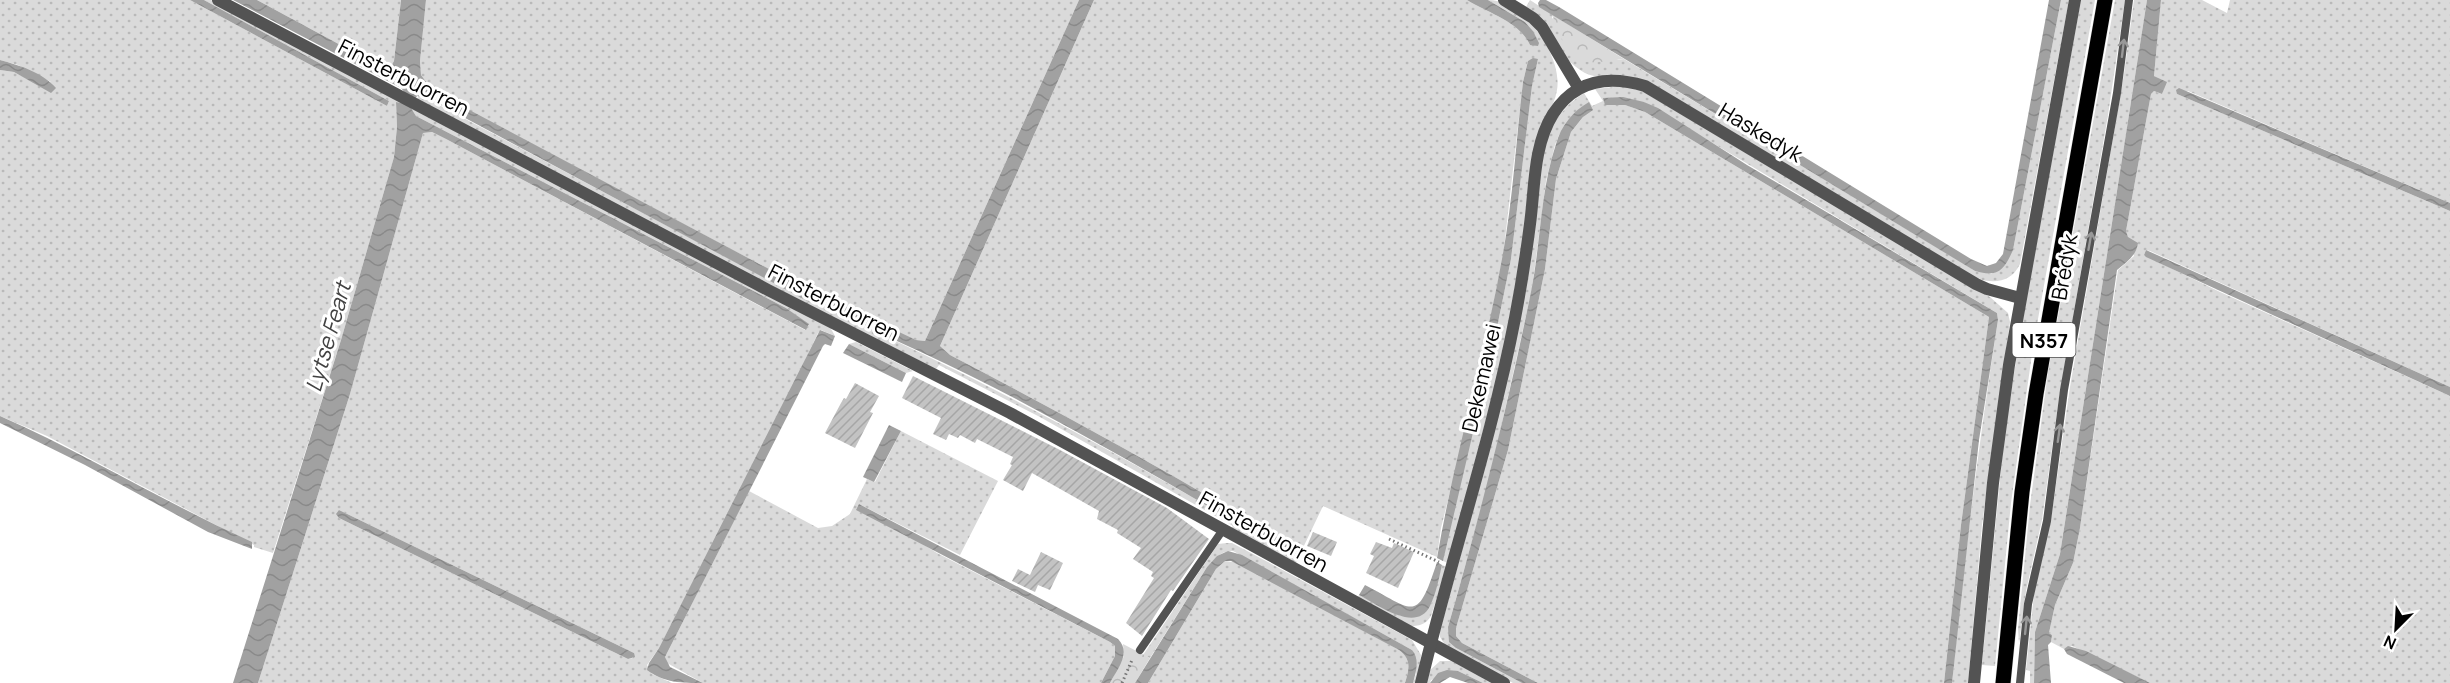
<svg xmlns="http://www.w3.org/2000/svg" width="2450" height="683" viewBox="0 0 2450 683" font-family="Manrope,sans-serif">
<style>
.grass{fill:url(#grass-dots);fill-rule:evenodd}
.forest{fill:url(#forest-crowns)}
.water{fill:url(#water-waves)}
.building{fill:url(#building-hatch)}
.lines{fill:none;stroke-linecap:round;stroke-linejoin:round}
.primary-casing{stroke:#dbdbdb;stroke-width:16}
.path{stroke:#757575;stroke-width:3;stroke-dasharray:1.5 3;stroke-linecap:butt}
.lane{stroke:#535353;stroke-width:8}
.street{stroke:#535353;stroke-width:12}
.primary{stroke:#000;stroke-width:15}
.oneway{stroke:#989898}
.labels{text-anchor:middle;dominant-baseline:central;stroke-width:6;stroke-linejoin:round;paint-order:stroke}
.shield{fill:#fff;stroke:#4c4c4c;stroke-width:1.5}
.shield-label{font-size:20px;font-weight:bold;fill:#000}
.street-label{font-size:21px;fill:#000;stroke:#fff}
.water-label{font-size:22px;font-style:italic;fill:#424242;stroke:#fff}
</style>
<defs>
<pattern id="grass-dots" width="8" height="8" patternUnits="userSpaceOnUse" patternTransform="scale(1.5)"><rect width="8" height="8" fill="#dadada"/><path d="M2 2h.1M6 6h.1" fill="none" stroke="#b9b9b9" stroke-width="1.8" stroke-linecap="round"/></pattern>
<pattern id="forest-crowns" width="20" height="18" patternUnits="userSpaceOnUse" patternTransform="scale(1.5)"><rect width="20" height="18" fill="#dadada"/><path d="M2 6a3 3 0 1 1 6 0M12 15a3 3 0 1 1 6 0" fill="none" stroke="#b9b9b9"/></pattern>
<pattern id="water-waves" width="16" height="10" patternUnits="userSpaceOnUse" patternTransform="scale(1.5)"><rect width="16" height="10" fill="#a1a1a1"/><path d="M0 5q4-4 8 0t8 0" fill="none" stroke="#898989"/></pattern>
<pattern id="building-hatch" width="6" height="6" patternUnits="userSpaceOnUse" patternTransform="scale(1.5)"><rect width="6" height="6" fill="#c3c3c3"/><path d="M-1 1l2-2M0 6l6-6M5 7l2-2" fill="none" stroke="#a6a6a6"/></pattern>
</defs>
<rect width="100%" height="100%" fill="#fff"/>
<!-- grass -->
<g class="grass">
<path d="M0 0H190L387 106 389 101 204 0H211L402 103 396 102 397 127 394 157 341 340 273 553 254 547V545L47 436 0 416V70L14 72 29 80 51 82 18 65 0 60Z"/>
<path d="M257 0H401L394 61 390 68 372 62Z"/>
<path d="M426 0H1079L925 341 916 340 824 308C988 381 1144 467 1298 559L1296 563 1230 530 1233 526 1040 417 939 365 936 369 878 341 415 100 430 87 421 75 420 61ZM443 97 816 294 811 302 439 105Z"/>
<path d="M1094 0H1467C1488 13 1520 22 1530 45L1533 31 1525 22 1488 0C1523 0 1563 55 1557 90 1554 109 1540 125 1535 145L1525 231 1502 359 1448 563 1443 561 1447 536 1493 347 1511 259 1532 86 1538 59 1528 61 1523 82 1503 257 1477 384 1441 528 1437 557 1323 506 1301 552C1187 481 1069 417 950 355L940 346Z"/>
<path d="M1530 0 1553 15 1552 18 1618 60 1624 59 1961 262 1975 271 1992 274 2013 250 2061 0H2069L2020 264C2011 283 1994 284 1975 278L1650 83C1626 73 1616 79 1594 76 1569 72 1542 27 1526 7Z"/>
<path d="M2081 0H2095L2033 347 2011 503 1995 666 1982 665 2004 438 2021 329Z"/>
<path d="M2115 0H2125L2108 115 2059 398 2042 520 2026 591 2019 643 2018 629 2030 505 2048 372Z"/>
<path d="M2134 0H2147L2060 554 2035 632 2034 683H2030V671L2026 670 2034 594 2052 513 2070 387 2124 74Z"/>
<path d="M2161 0H2202L2227 13 2230 0H2450V203L2188 91 2177 94 2450 211V387L2150 251 2146 250 2144 255 2220 292 2450 396V683H2150L2072 646 2064 649 2051 642 2052 635 2049 633 2055 605 2073 563 2080 528 2118 270 2134 256 2126 231 2151 94 2154 91 2162 94 2166 82 2154 76Z"/>
<path d="M1624 86 1642 91 1990 297 2008 313 2010 322 1982 525 1968 683H1952C1964 561 1979 441 1998 320L1997 313 1644 102 1605 105H1625L1645 112 1989 317 1961 525 1944 683H1538L1462 643 1456 636V628L1508 450 1545 269 1556 179 1571 132 1592 106 1559 135 1555 145 1546 181 1532 289 1489 481 1448 627 1456 648 1522 683H1513L1447 648 1440 637V631L1480 485 1545 141C1554 120 1565 105 1584 93L1592 106 1603 101 1595 89Z"/>
<path d="M411 108 830 327 835 336 821 330 818 333 776 421 659 648 647 665 652 674 672 683H258L350 394 423 133 432 132 446 139 805 330 809 325 786 308 416 116ZM339 510 634 653 633 658 628 659 339 518Z"/>
<path d="M856 342 913 371 906 373 849 344Z"/>
<path d="M901 431 998 481 960 555 859 504 937 553 1110 642 1115 646V656L1101 683H703L667 663 665 657 749 491 818 528 832 526 850 514 867 479 875 482Z"/>
<path d="M1227 543H1232L1251 553 1412 640 1421 655 1417 683H1413L1416 674 1412 650 1233 551C1221 550 1214 560 1207 567L1150 658 1143 655 1218 544Z"/>
<path d="M1225 561 1238 563 1399 650C1412 660 1409 669 1405 683H1148L1216 569Z"/>
<path d="M1442 565 1447 567 1431 616C1426 624 1420 626 1411 626L1357 599 1359 595 1401 616 1431 604Z"/>
<path d="M1440 661H1451L1494 683H1483L1458 671 1431 680 1430 683H1425L1428 672Z"/>
</g>
<!-- forest -->
<g class="forest">
<path d="M1553 15 1624 59C1594 62 1576 71 1561 37 1558 30 1553 22 1553 15Z"/>
<path d="M1123 644 1150 658 1135 683H1110L1124 656Z"/>
</g>
<!-- water -->
<g class="water">
<path d="M190 0H204L389 101 387 106Z"/>
<path d="M233 0H257L372 62 390 68 394 61 401 0H426L420 61 421 75 430 87 424 98 417 96 411 108 416 116 786 308 809 324 806 330 446 139 432 132 423 133 350 394 258 683H233L341 340 394 157 397 127 396 102 402 103 406 94 401 88Z"/>
<path d="M1079 0H1094L940 346 950 355C1069 417 1187 481 1301 552L1298 559C1209 507 1120 454 1029 406 963 370 893 339 824 308L829 299 916 340 925 341Z"/>
<path d="M1467 0H1488L1525 22 1533 31 1539 43 1538 46 1530 45C1520 22 1488 13 1467 0Z"/>
<path d="M1540 0H1546L1559 7 1971 259 1987 266 1996 263 2003 254 2049 0H2061L2013 250C2004 270 1998 278 1975 271L1539 7 1538 3Z"/>
<path d="M2147 0H2161L2154 76 2167 82 2162 94 2154 91 2151 94 2126 231 2128 237 2138 243C2136 256 2127 262 2117 270L2080 528 2073 563 2055 605 2049 633 2052 635 2051 642 2048 645 2051 683H2034L2035 632 2060 554Z"/>
<path d="M1533 58 1538 59 1532 86 1511 259 1493 347 1443 561 1437 558C1454 458 1484 359 1502 259 1513 201 1516 140 1523 82L1528 61Z"/>
<path d="M0 60C19 65 43 73 56 88L51 93 14 72 0 70Z"/>
<path d="M2179 88 2450 203V211L2177 94 2176 90Z"/>
<path d="M443 96 816 294 811 303 439 104Z"/>
<path d="M1623 97 1644 102 1658 108 1747 165 1997 313 1998 320 1979 440 1952 683H1944L1961 525 1989 317 1645 112 1625 105H1605L1603 98Z"/>
<path d="M1589 102 1593 110 1583 117 1571 132 1556 179 1545 269 1508 450 1456 628V636L1462 643 1538 683H1522L1456 648 1449 642 1448 627C1480 516 1508 405 1531 292 1541 242 1540 192 1556 144 1561 126 1573 111 1589 102Z"/>
<path d="M2146 250 2450 387V396L2146 257 2144 255Z"/>
<path d="M820 330 835 336 831 346 825 344 823 346 665 657 670 667 703 683C682 683 664 683 647 670L649 663 659 648Z"/>
<path d="M849 344 906 373 902 382 843 353Z"/>
<path d="M0 416C86 454 166 503 252 542V549L208 532 85 465 0 423Z"/>
<path d="M889 425 901 431 874 482 863 477Z"/>
<path d="M859 504 1118 639C1132 653 1117 669 1110 683H1101L1115 656V646L1110 642 856 510Z"/>
<path d="M339 510 634 653 635 657 628 659 339 518 336 514Z"/>
<path d="M1228 551 1242 555 1412 650C1420 659 1416 672 1413 683H1405C1409 669 1412 660 1399 650L1231 561H1225L1216 569 1148 683H1135L1207 567 1217 556Z"/>
<path d="M1437 562 1442 565C1439 578 1436 594 1430 606 1416 634 1377 604 1359 595L1365 585C1415 611 1417 624 1437 562Z"/>
<path d="M2068 646 2086 651 2150 683H2124L2067 654 2064 649Z"/>
<path d="M1447 670 1458 671 1483 683H1468L1450 677 1440 683H1430L1438 673Z"/>
</g>
<!-- building -->
<g class="building">
<path d="M913 376 1060 450 1167 508 1209 539 1173 591 1171 590 1142 636 1126 623 1154 578 1151 576 1153 572 1133 559 1141 548 1117 533 1118 530 1097 519 1099 511 1032 473 1023 491 1003 480 1012 465 1010 464 1013 457 977 439 975 443 960 435 958 438 949 434 946 440 933 434 941 418 902 398Z"/>
<path d="M855 383 879 396 870 412 873 413 855 448 825 433 841 403 844 398 846 399Z"/>
<path d="M1313 532 1337 542 1331 556 1307 546Z"/>
<path d="M1376 542 1392 548 1394 543 1414 552 1398 588 1366 573 1374 556 1370 554Z"/>
<path d="M1041 552 1063 563 1050 590 1038 585 1035 592 1012 581 1018 569 1030 575Z"/>
</g>
<g class="lines">
<!-- primary casing -->
<g class="primary-casing">
<path id="primary" d="M2003 683 2022 492 2036 394 2105 0"/>
</g>
<!-- path -->
<g class="path">
<path d="M1389 539 1439 562"/>
<path d="M1122 683 1132 660"/>
</g>
<!-- lane -->
<g class="lane">
<path d="M1140 650 1222 531"/>
<path d="M2020 683 2028 604 2047 521 2064 390 2117 93 2129 0"/>
</g>
<!-- street -->
<g class="street">
<path d="M218 0 768 290 1010 413 1504 683"/>
<path d="M1504 0 1533 18 1542 27 1578 87"/>
<path d="M1421 683C1450 561 1491 442 1515 318 1521 287 1526 255 1530 224 1535 187 1533 146 1553 114 1575 80 1608 75 1645 86L1976 284 1987 289 2020 298"/>
<path d="M1974 683 1993 483 2009 365 2075 0"/>
</g>
<!-- primary -->
<use href="#primary" class="primary"/>
</g>
<!-- one-way arrows -->
<defs><path id="oneway-shaft" d="M-6 0H5M1.5-3L5.5 0L1.5 3" fill="none" stroke-width="1.6" stroke-linecap="round" stroke-linejoin="round" transform="scale(1.5)"/></defs>
<g class="oneway">
<use href="#oneway-shaft" transform="translate(2123 48) rotate(-83)"/>
<use href="#oneway-shaft" transform="translate(2090 241) rotate(-80)"/>
<use href="#oneway-shaft" transform="translate(2059 433) rotate(-82)"/>
<use href="#oneway-shaft" transform="translate(2026 625) rotate(-84)"/>
</g>
<g class="labels">
<!-- shield labels -->
<rect class="shield" x="2012.5" y="323" width="63" height="34" rx="4.5"/>
<g class="shield-label">
<text x="2044" y="340">N357</text>
</g>
<!-- street labels -->
<g class="street-label">
<text transform="translate(404 77) rotate(27)">Finsterbuorren</text>
<text transform="translate(1761 132) rotate(31)">Haskedyk</text>
<text transform="translate(2064 267) rotate(-80)">Brédyk</text>
<text transform="translate(834 302) rotate(27)">Finsterbuorren</text>
<text transform="translate(1481 378) rotate(-77)">Dekemawei</text>
<text transform="translate(1264 531) rotate(29)">Finsterbuorren</text>
</g>
<!-- water labels -->
<g class="water-label">
<text transform="translate(328 337) rotate(-74)">Lytse Feart</text>
</g>
</g>
<!-- north arrow -->
<g transform="translate(2396 629) rotate(204)" stroke="#ffffff" stroke-width="4.5" paint-order="stroke">
<path d="M0-4.5L10 22L0 15L-10 22Z" fill="#000000"/>
<text y="-9" font-size="16" font-weight="bold" text-anchor="middle" fill="#000000">N</text>
</g>
</svg>
